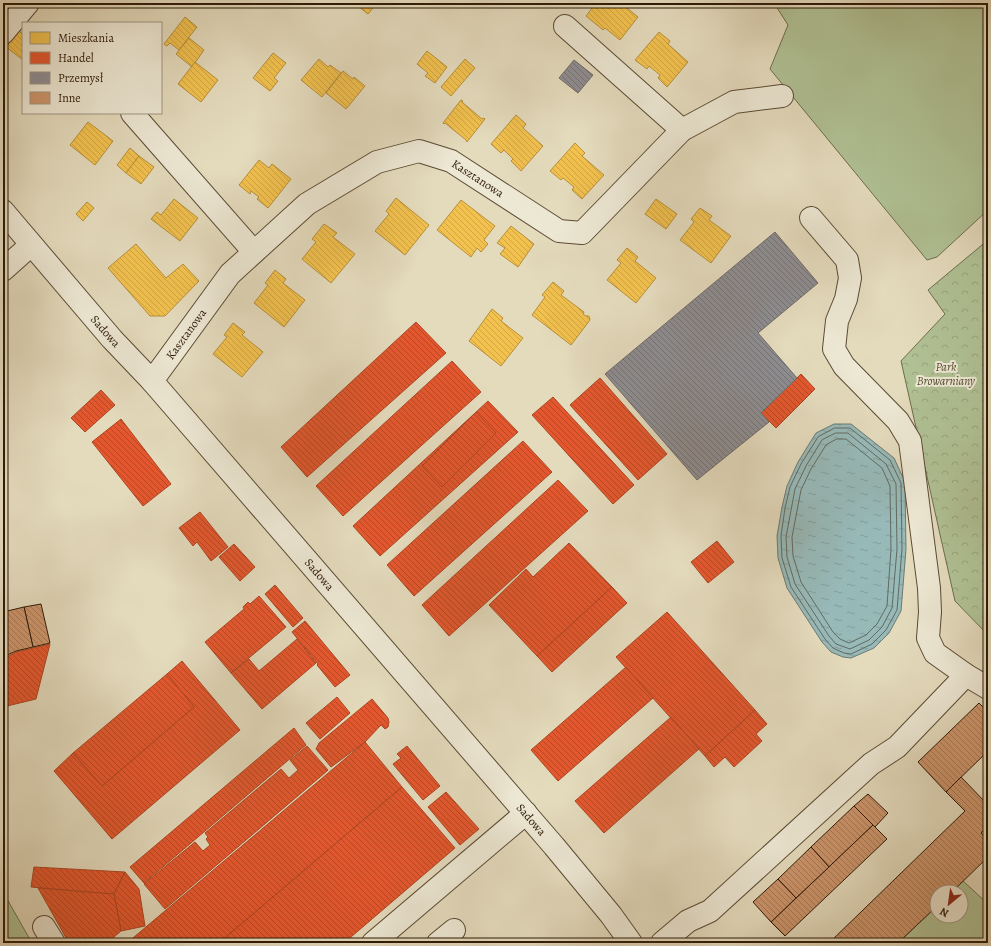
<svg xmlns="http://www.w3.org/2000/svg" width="991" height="946" viewBox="0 0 991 946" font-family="Alegreya,serif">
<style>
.green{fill:#b0c194;stroke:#6e6e4e}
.forest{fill:url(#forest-crowns);stroke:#6e6e4e}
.water{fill:url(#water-ripples);stroke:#6d7971}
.homes{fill:url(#homes-back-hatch);stroke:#b78f39}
.shops{fill:url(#shops-back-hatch);stroke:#ad4522}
.industry{fill:url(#industry-back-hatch);stroke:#706a68}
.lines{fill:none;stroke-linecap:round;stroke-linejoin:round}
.shore{stroke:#626a60;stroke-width:1}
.building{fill:url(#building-back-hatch);stroke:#2d1a07}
.minor-casing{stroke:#5b4a34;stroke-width:24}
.minor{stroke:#ede8d4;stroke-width:22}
.labels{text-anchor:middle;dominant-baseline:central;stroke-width:4;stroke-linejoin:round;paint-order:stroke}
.street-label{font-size:12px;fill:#2d1a07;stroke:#ede8d4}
.park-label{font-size:12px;font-style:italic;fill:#544c31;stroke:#ede8d4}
</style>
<defs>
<pattern id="forest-crowns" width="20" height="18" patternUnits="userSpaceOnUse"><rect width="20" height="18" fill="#b0c194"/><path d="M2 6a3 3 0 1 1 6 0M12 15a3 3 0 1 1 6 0" fill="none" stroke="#98a57e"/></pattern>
<pattern id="water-ripples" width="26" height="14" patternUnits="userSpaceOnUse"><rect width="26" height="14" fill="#97b9b8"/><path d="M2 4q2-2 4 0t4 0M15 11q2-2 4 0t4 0" fill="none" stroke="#829e9d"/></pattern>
<pattern id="homes-back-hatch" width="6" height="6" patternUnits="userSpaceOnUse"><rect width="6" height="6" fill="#f2c14e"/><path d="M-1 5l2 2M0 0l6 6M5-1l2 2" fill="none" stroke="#d0a543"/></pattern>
<pattern id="shops-back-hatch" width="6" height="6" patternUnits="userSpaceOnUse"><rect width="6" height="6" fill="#e4572e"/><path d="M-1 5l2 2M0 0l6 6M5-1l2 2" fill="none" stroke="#b94725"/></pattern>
<pattern id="industry-back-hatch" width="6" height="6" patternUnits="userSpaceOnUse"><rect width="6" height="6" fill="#8d8d92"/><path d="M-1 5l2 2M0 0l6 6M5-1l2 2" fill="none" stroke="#747275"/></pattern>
<pattern id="building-back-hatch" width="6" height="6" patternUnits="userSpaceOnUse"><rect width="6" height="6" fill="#cc946b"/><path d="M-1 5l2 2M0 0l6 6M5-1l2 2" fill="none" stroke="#a67856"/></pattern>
</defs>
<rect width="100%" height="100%" fill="#e4dbbd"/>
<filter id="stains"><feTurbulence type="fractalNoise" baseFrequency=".005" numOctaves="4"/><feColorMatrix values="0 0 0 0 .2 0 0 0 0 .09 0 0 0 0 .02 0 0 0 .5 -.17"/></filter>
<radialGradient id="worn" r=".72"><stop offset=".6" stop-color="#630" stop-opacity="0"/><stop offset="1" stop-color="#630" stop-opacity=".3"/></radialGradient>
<!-- green -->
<g class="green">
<path d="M774 3H988V210L937 257 927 260 770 69 788 25Z"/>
<path d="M963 881 988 904V943H898L937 906V916H961V892H952Z"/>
<path d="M3 892 32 943H4Z"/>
</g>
<!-- forest -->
<path class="forest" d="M988 240V635L955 601 901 361 945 314 928 290Z"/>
<!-- water -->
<path class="water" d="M834 424H851L894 458 905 482 906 549 901 611 889 633 874 648 851 658 843 657 831 652 822 642 787 588 778 558 777 536 782 507 787 486 798 462 816 433Z"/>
<!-- homes -->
<g class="homes">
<path d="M354 3H377L368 14Z"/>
<path d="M596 3H621L638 17 620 40 605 28 603 30 586 16Z"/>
<path d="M185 17 197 27 179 50 170 43 167 46 164 44Z"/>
<path d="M18 30 23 34V60L6 47Z"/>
<path d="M659 32 670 41 668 44 688 62 667 87 658 78 660 75 649 66 647 69 635 60Z"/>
<path d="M189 38 204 50 192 67 176 54Z"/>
<path d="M427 51 447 67 435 83 425 76 428 73 417 64Z"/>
<path d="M273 53 286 63 274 78 278 81 270 91 253 78Z"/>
<path d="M319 59 328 67 330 65 341 73 322 97 301 80Z"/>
<path d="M465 59 475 68 451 96 441 87Z"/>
<path d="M195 62 218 80 201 102 178 84Z"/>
<path d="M343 71 353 79 354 77 365 86 346 109 326 93Z"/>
<path d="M461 100 463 101 462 102 482 119 484 118 485 119 467 142 466 140 445 123 444 124 443 123Z"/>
<path d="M516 115 526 124 523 128 543 146 521 171 511 161 513 159 504 150 501 153 491 144Z"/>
<path d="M88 122 113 141 95 165 70 145Z"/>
<path d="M575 143 585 153 582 156 604 175 582 199 572 190 574 187 563 178 561 180 550 171Z"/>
<path d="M130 148 139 156 126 173 117 165Z"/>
<path d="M139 156 154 167 141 184 126 173Z"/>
<path d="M259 160 269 168 272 164 291 179 268 208 257 199 259 197 251 191 250 194 239 185Z"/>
<path d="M396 198 429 225 405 255 375 231 389 214 386 211Z"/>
<path d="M174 199 198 218 180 241 151 219 157 212 161 215Z"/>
<path d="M656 199 677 214 666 229 645 214Z"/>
<path d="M461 200 495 226 484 240 488 244 481 252 477 248 471 257 437 230Z"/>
<path d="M87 202 94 208 83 221 76 214Z"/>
<path d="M700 208 712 216 709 220 731 236 711 263 680 240 694 222 691 219Z"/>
<path d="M324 224 337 233 333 237 355 254 331 283 302 259 316 242 312 239Z"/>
<path d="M511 226 534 244 518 267 500 254 505 248 497 243Z"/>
<path d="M136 244 166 278 183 264 199 281 165 316H150L108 268Z"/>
<path d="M627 248 638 257 635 261 656 278 636 303 607 280 621 263 617 260Z"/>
<path d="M275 270 286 279 283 283 305 300 284 327 254 303 268 285 265 283Z"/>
<path d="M553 282 564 291 561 295 584 312 583 314 586 316H589L590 320 571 345 532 315 545 297 542 295Z"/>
<path d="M492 309 503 318 501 321 523 338 501 366 469 341Z"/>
<path d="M233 323 245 332 242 335 263 352 242 377 213 354 227 337 224 335Z"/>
</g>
<!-- shops -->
<g class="shops">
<path d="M416 322 446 353 307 477 281 447Z"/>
<path d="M452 361 481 392 343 516 316 486Z"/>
<path d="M801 374 815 389 776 428 761 413Z"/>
<path d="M600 378 667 454 638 480 570 405Z"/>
<path d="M101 390 115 405 85 432 71 418Z"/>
<path d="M553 397 634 485 613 504 532 415Z"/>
<path d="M488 401 518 432 380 556 353 526Z"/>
<path d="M476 412 496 433 442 487 422 466Z"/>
<path d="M121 419 171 484 143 506 92 442Z"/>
<path d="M523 441 552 472 414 596 387 565Z"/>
<path d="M558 480 588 511 449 636 422 605Z"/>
<path d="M200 512 228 547 211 561 197 542 193 546 179 528Z"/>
<path d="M717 541 734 562 708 583 691 562Z"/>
<path d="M569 543 612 587 537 656 489 605 526 569 533 577Z"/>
<path d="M234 544 255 567 240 581 219 557Z"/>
<path d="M275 585 303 618 293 627 265 594Z"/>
<path d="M612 587 627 603 552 672 537 656Z"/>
<path d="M259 596 286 627 231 673 205 642 244 609 243 607 248 602 250 604Z"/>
<path d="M667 612 755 710 705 756 616 657Z"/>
<path d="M305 621 350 675 335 687 317 665 318 664 292 632Z"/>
<path d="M297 639 316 663 262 709 231 673 249 659 259 671Z"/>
<path d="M50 644 36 699 3 707V659L16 652Z"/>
<path d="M182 661 240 730 112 839 54 771 73 753 102 786 194 707 167 674Z"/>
<path d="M626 667 653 698 558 781 531 750Z"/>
<path d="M167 674 194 707 102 786 73 753Z"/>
<path d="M337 697 350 713 320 739 306 723Z"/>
<path d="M372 699 388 718 389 722 388 727 385 729 381 725 365 742 331 767 316 749 319 743Z"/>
<path d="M755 710 767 724 756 734 762 741 734 767 725 757 714 767 705 756Z"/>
<path d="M671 717 699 749 604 833 575 801Z"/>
<path d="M294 728 306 745 144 883 130 867Z"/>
<path d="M365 742 402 787 219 943H127Z"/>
<path d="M307 746 328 770 327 771 165 909 144 884 195 842 203 851 210 845 206 839 208 837 205 833 281 769 289 778 298 770 290 760Z"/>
<path d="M407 746 440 786 423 800 393 764 401 758 397 754Z"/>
<path d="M402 787 455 848 344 943H219Z"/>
<path d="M446 792 479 829 460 845 428 807Z"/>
<path d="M34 867 125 872 114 894H110L31 887Z"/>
<path d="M125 872 139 889 145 926 121 931 114 894Z"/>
<path d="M38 888 114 894 121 931 107 943H69Z"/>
</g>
<!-- industry -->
<g class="industry">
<path d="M574 60 593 75 578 93 559 78Z"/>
<path d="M775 232 818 283 758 333 797 378 761 413 769 422 697 480 605 374Z"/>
</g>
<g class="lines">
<!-- shore -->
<g class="shore">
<path d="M835 428H850L890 460 901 483 902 549 897 610 886 630 872 644 851 654 844 653 833 648 825 639 791 587 782 558 781 536 785 508 790 487 801 464 818 437Z"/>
<path d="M836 433H848L886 464 896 484 897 549 892 608 882 627 869 640 850 649 836 644 829 636 795 584 787 557 786 537 795 489 806 466 822 440Z"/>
<path d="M837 439H846L882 468 890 486 891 549 887 606 877 624 866 635 849 643 840 639 833 632 801 582 793 556 792 537 801 490 811 469 826 445Z"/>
</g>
</g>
<!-- building -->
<g class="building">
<path d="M41 604 50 643 33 647 24 607Z"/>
<path d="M24 607 33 647 16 651 3 657V612Z"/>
<path d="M979 703 988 712V751L946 792 918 762Z"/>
<path d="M961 777 988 805V826L981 833 988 841V857L952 892H937V906L898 943H829L965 811 946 792Z"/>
<path d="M868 794 888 813 875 827 854 806Z"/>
<path d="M854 806 873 825 829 867 811 847Z"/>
<path d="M873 825 887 839 785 936 771 922Z"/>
<path d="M811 847 829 867 796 898 778 879Z"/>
<path d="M778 879 796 898 771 922 753 902Z"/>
</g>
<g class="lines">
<!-- minor casing -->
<g class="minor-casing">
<g id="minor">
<path d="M565 26 682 130"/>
<path d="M3 33 28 3"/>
<path d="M132 113 254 252"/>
<path id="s1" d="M3 211 112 339 152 381 554 846 611 915 631 943"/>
<path d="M811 218 847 260 850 278 846 299 837 321 834 349 844 366 898 421 910 441 929 588 930 612 928 638 935 653 966 675 988 688"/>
<path d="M3 270 31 245"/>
<path id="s2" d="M152 381 230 274 307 204 377 162 419 151 451 161 559 231 582 233 682 130 734 102 782 96"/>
<path d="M44 927 54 943"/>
<path d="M373 943 526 813"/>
<path d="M438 943 454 930"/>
<path d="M662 943 688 921 710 911 871 764 897 747 966 675"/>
</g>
</g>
<!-- minor -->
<use href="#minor" class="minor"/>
</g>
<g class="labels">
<!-- street labels -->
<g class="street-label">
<text stroke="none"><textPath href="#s2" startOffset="427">Kasztanowa</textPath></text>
<text stroke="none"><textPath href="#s1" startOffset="158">Sadowa</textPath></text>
<text stroke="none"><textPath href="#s2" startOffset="58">Kasztanowa</textPath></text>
<text stroke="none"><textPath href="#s1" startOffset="482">Sadowa</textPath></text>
<text stroke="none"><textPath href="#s1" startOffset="806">Sadowa</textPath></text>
</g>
<!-- park labels -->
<g class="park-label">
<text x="946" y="367">Park<tspan x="946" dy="14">Browarniany</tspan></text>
</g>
</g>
<!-- margin -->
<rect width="991" height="946" fill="none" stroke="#e4dbbd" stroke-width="16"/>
<rect x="4" y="4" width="983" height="938" fill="none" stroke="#2d1a07" stroke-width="2"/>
<rect x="8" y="8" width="975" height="930" fill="none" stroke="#2d1a07"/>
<!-- legend -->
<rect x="22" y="22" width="140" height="92" fill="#ede8d4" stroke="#a09682"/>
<rect x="30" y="32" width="20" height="12" fill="#f2c14e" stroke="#a09682"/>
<text x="58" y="42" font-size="12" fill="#2d1a07">Mieszkania</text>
<rect x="30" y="52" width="20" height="12" fill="#e4572e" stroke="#a09682"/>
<text x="58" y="62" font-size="12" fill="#2d1a07">Handel</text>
<rect x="30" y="72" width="20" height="12" fill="#8d8d92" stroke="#a09682"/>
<text x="58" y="82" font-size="12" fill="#2d1a07">Przemysł</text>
<rect x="30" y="92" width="20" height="12" fill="#cc946b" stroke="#a09682"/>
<text x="58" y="102" font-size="12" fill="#2d1a07">Inne</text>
<!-- north arrow -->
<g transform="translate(949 904) rotate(209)"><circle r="19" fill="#ede8d4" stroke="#a09682"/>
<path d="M0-3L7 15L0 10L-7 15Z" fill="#8f2418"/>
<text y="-6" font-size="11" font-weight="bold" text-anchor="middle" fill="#2d1a07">N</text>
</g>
<rect width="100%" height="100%" filter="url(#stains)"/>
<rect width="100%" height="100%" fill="url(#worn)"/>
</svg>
